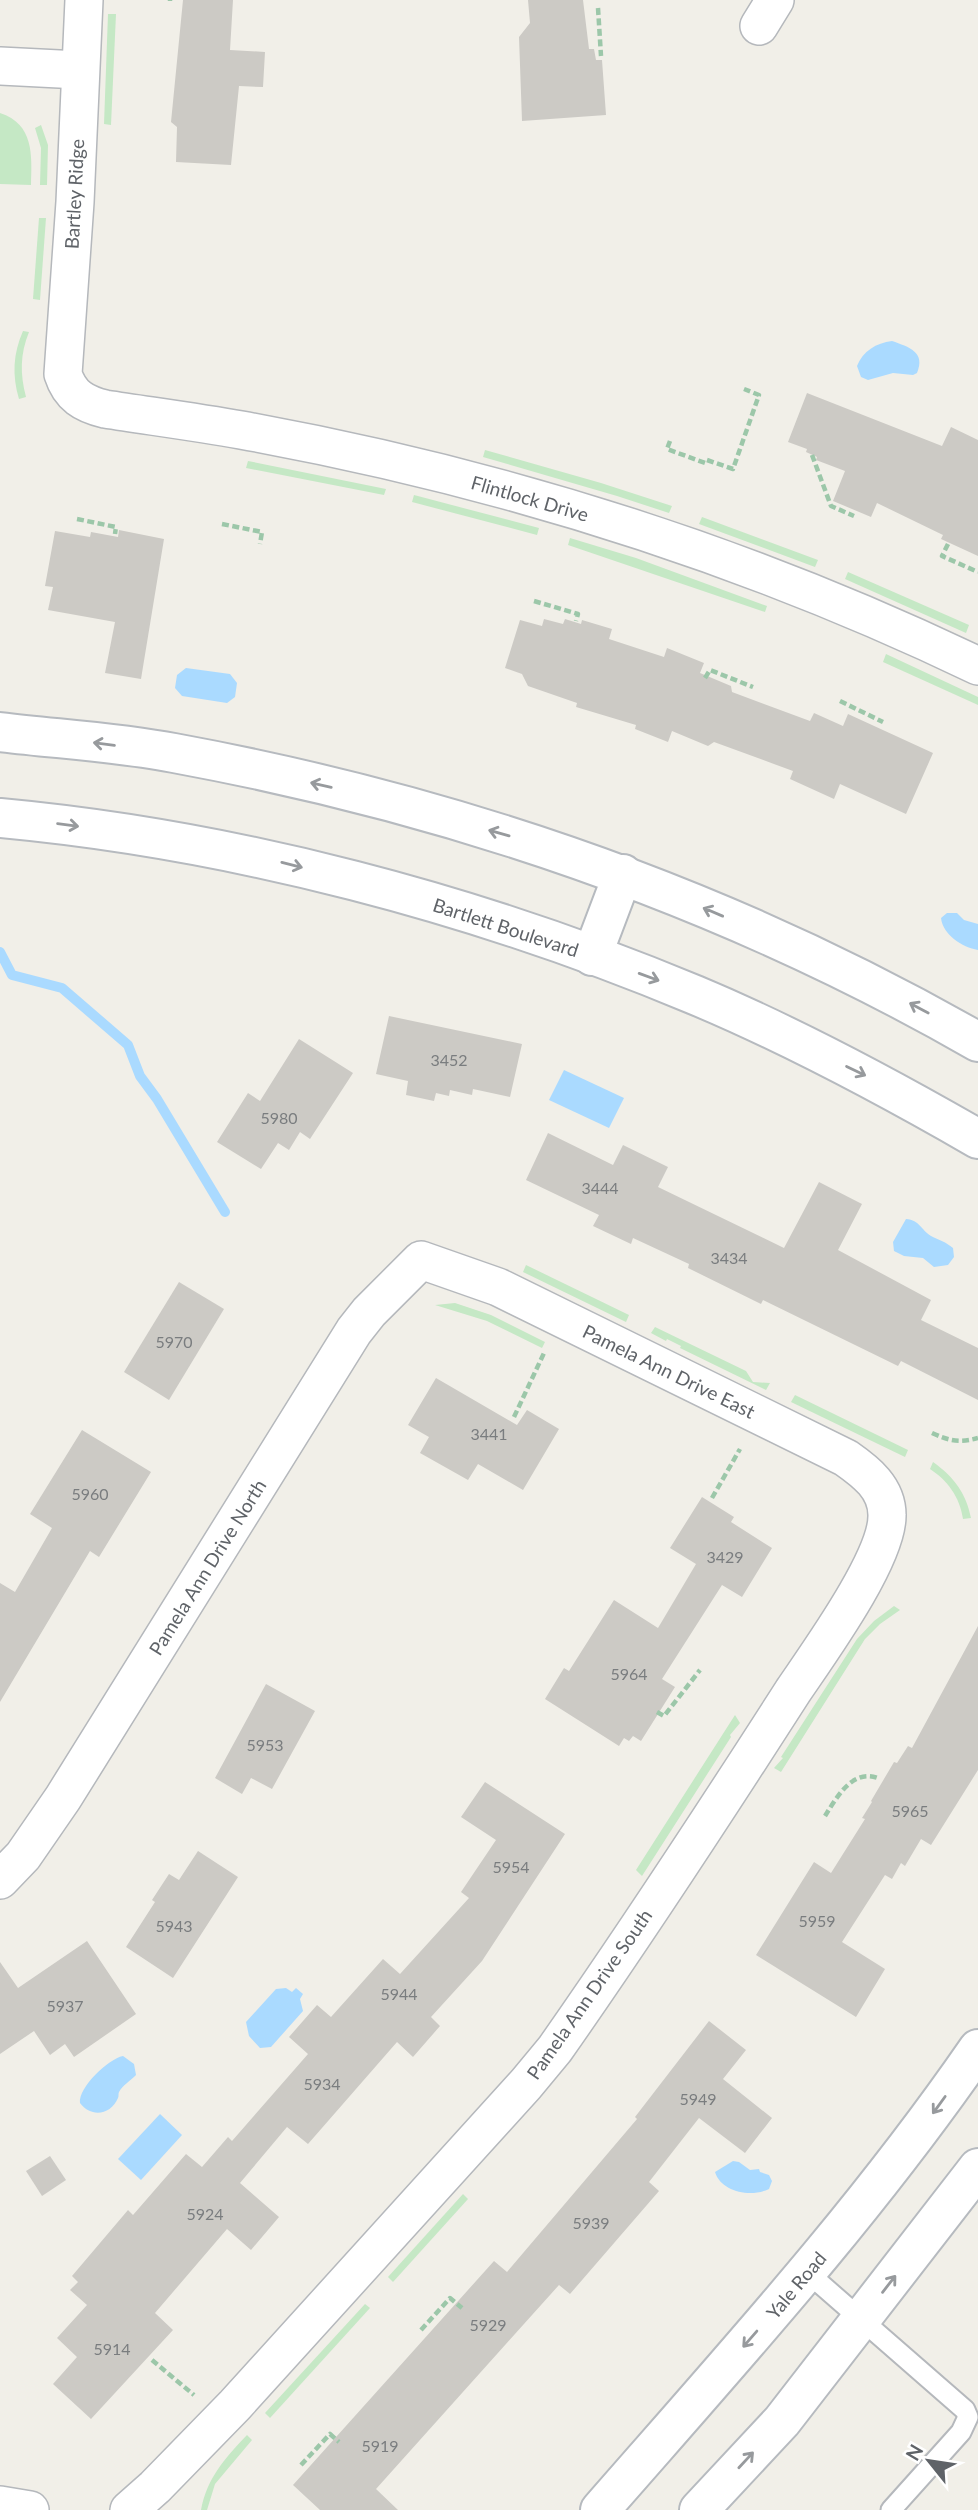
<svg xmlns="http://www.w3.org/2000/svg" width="978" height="2510" viewBox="0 0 978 2510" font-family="Lato,sans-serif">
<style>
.green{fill:#c5e8c5}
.water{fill:#aadaff}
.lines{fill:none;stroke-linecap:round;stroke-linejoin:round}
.stream{stroke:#aadaff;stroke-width:10}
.building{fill:#cccac5}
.service-casing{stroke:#b5b8bc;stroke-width:23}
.minor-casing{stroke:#b5b8bc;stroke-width:40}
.secondary-casing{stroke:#b6babf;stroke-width:42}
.path{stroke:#9cc7a9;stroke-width:4.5;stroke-dasharray:7 3.5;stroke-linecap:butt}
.service{stroke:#fff;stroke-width:19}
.minor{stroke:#fff;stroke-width:37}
.secondary{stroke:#fff;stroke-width:38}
.oneway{stroke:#979a9d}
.labels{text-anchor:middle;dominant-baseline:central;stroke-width:5;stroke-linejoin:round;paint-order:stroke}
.number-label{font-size:16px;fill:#7a7d7f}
.street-label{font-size:19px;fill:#5f6368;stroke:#fff}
</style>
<rect width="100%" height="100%" fill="#f1efe8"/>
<!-- green -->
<g class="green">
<path d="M108 14H116L111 125 104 124Z"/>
<path d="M0 113C34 124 32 155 31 185L0 184Z"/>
<path d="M41 125 48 145 47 185H40L41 148 35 128Z"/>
<path d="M39 218H46L40 300 33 299Z"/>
<path d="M23 331 29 332C20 354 20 374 26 397L19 399C12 375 13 354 23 331Z"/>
<path d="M485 450 601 483 672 506 669 513 617 496 483 457Z"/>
<path d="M248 461 386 489 384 495 246 468Z"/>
<path d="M414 495 539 528 537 535 412 502Z"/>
<path d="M702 517 818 560 815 567 699 524Z"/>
<path d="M570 538 636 558 767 606 765 612 568 545Z"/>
<path d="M848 572 969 625 966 633 845 579Z"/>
<path d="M886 654 978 697V705L883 662Z"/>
<path d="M526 1265 629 1315 626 1322 523 1272Z"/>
<path d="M455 1303 491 1315 545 1342 542 1348 487 1321 435 1305Z"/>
<path d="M655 1327 746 1371 753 1382 770 1383 766 1390 680 1348 681 1346 667 1339 666 1341 651 1333Z"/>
<path d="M795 1395 908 1450 905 1457 791 1402Z"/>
<path d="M933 1462C954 1477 966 1493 971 1518L963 1519C960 1497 947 1480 930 1469Z"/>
<path d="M894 1606 900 1610 880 1624 865 1639 781 1772 774 1768 783 1758 781 1757 857 1639 874 1621Z"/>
<path d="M735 1715 740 1723 730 1735 731 1737 642 1876 636 1870Z"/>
<path d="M463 2194 468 2199 393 2282 388 2277Z"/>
<path d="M365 2304 370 2308 270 2418 265 2413Z"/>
<path d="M247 2435 252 2440 215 2484 207 2510H201C207 2478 225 2458 247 2435Z"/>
</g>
<!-- water -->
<g class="water">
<path d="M892 341C909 347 926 352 917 373L913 375 893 373 868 380 861 377 857 366C863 351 876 343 892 341Z"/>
<path d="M186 668 230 674 237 683 235 697 227 703 182 696 175 688 177 675Z"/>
<path d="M947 913H957L964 920 978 924V950C962 947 943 935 941 918Z"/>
<path d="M564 1070 624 1098 609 1128 549 1100Z"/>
<path d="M906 1219C920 1220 921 1230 931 1236 939 1240 946 1242 953 1248L954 1257 948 1265 934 1267 923 1258 904 1256 894 1251 893 1242Z"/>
<path d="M286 1988 292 1992 296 1988 303 1994 300 1999 303 2011 271 2047 260 2048 249 2036 246 2022 276 1989Z"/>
<path d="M123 2056 134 2064 136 2075C131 2080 122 2086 119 2092 118 2094 119 2096 118 2098 111 2115 91 2118 80 2103 78 2088 108 2059 123 2056Z"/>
<path d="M160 2114 182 2135 141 2180 118 2159Z"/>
<path d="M733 2161 739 2162 750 2170 759 2169 760 2172 769 2175 772 2181 769 2189C751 2198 721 2192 715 2172Z"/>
</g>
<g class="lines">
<!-- stream -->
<path class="stream" d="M0 952 12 975 62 988 128 1045 140 1076 157 1099 225 1212"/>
</g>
<!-- building -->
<g class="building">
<path d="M183 0H233L230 50 265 52 263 87 239 86 231 165 176 162 177 127 171 122Z"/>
<path d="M528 0H583L589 49H594L596 60H602L606 115 522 121 519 37 530 23Z"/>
<path d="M807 393 942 446 951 427 978 440V556L941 539 943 535 877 503 871 517 833 501 845 471 816 460 817 457 806 452 807 449 788 442Z"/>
<path d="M119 530 164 539 141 679 105 673 115 622 48 610 53 587 45 586 55 531 90 537 91 532 118 537Z"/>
<path d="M544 619 563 624 565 619 581 624 582 620 612 629 609 639 664 657 667 648 704 663 700 673 731 686 732 692 810 721 814 713 843 726 848 714 933 753 906 814 840 784 834 799 790 779 793 771 714 742 708 746 672 731 668 742 635 729 636 725 576 707 577 703 528 686 522 674 505 668 520 620 542 626Z"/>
<path d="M389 1016 522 1044 510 1097 473 1089 472 1095 450 1090 449 1096 436 1093 434 1101 406 1095 408 1081 376 1074Z"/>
<path d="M299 1039 353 1073 310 1139 300 1132 289 1150 278 1143 261 1169 217 1142 248 1093 260 1101Z"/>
<path d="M548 1133 613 1165 623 1145 668 1167 658 1187 784 1248 819 1182 862 1204 838 1250 931 1300 921 1320 978 1348V1400L901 1361 898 1366 763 1300 761 1304 688 1268 689 1264 633 1238 631 1244 593 1226 599 1215 526 1180Z"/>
<path d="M179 1282 224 1309 169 1400 124 1372Z"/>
<path d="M436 1378 517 1425 527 1410 559 1429 523 1490 478 1464 468 1480 420 1453 429 1437 408 1425Z"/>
<path d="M82 1430 151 1472 99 1557 90 1551 0 1702V1583L15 1592 52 1528 30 1514Z"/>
<path d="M702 1497 734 1517 731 1522 772 1548 742 1597 722 1585 662 1679 675 1687 641 1741 633 1736 629 1741 624 1738 619 1746 545 1699 564 1668 569 1671 614 1600 658 1628 696 1564 670 1548Z"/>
<path d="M978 1626V1770L931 1845 921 1839 905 1866 901 1863 892 1879 885 1875 842 1942 885 1969 856 2017 756 1955 814 1862 831 1873 865 1819 862 1818 872 1802 871 1801 894 1762 897 1763 908 1746 912 1748Z"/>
<path d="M266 1684 315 1711 272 1789 251 1778 242 1794 215 1778Z"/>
<path d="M485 1782 565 1834 482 1961 431 2017 440 2026 413 2057 397 2042 308 2144 287 2127 240 2183 279 2217 251 2250 227 2229 155 2313 173 2330 91 2419 53 2384 77 2357 57 2338 87 2305 70 2290 78 2282 72 2276 128 2210 133 2215 186 2154 202 2167 228 2137 232 2141 308 2054 289 2037 317 2005 331 2017 383 1959 400 1974 469 1898 461 1892 496 1840 461 1817Z"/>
<path d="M198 1851 238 1877 173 1978 126 1947 155 1902 152 1900 169 1874 179 1880Z"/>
<path d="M87 1941 136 2014 74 2057 65 2044 50 2055 34 2031 0 2054V1962L18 1988Z"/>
<path d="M709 2021 746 2050 723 2079 772 2118 745 2153 699 2118 649 2182 659 2191 570 2294 559 2285 376 2489 398 2510H320L293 2485 494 2261 507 2272 637 2119 635 2117Z"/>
<path d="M50 2156 66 2180 42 2196 26 2171Z"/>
</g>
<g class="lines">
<!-- service casing -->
<g class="service-casing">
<path id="service" d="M808 2273 965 2410 968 2417 961 2432 891 2510"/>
</g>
<!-- minor casing -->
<g class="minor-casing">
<g id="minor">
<path d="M84 0 75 202 63 374C70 396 84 404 105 409 150 416 196 422 241 430 495 476 745 554 978 666"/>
<path d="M759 26 775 0"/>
<path d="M0 66 79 70"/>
<path d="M0 1880 23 1856 63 1798 354 1331 369 1312 421 1260 498 1287 846 1458C866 1472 887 1488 887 1515 888 1558 818 1654 793 1691 716 1811 637 1932 555 2049L526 2084 235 2405 155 2487 129 2510"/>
<path d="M0 2505 30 2510"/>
</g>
</g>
<!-- secondary casing -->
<g class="secondary-casing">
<g id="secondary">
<path d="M0 732C58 739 117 742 174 753 456 805 729 899 978 1042"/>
<path d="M0 818C236 840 477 904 695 995 793 1036 886 1086 978 1139"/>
<path d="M592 956 623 874"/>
<path d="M600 2510C731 2360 865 2213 978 2049"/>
<path d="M699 2510 782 2421 978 2168"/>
</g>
</g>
<!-- path -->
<g class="path">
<path d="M170 1V0"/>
<path d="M598 8 601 56"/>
<path d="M670 441 667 449 705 463"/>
<path d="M812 455 831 506 854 516"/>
<path d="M707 460 733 469 759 395 744 389"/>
<path d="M77 519 116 527 115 534"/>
<path d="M222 524 262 532 260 544"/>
<path d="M948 544 942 556 978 572"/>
<path d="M534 601 578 614 576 621"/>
<path d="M705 678 710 670 753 687"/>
<path d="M840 701 883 722"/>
<path d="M514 1417 544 1353"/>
<path d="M932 1433C949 1441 960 1443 978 1438"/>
<path d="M712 1498 740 1449"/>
<path d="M657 1712 664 1716 700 1670"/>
<path d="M825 1816C837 1797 853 1767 880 1779"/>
<path d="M421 2330 450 2298 462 2308"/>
<path d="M152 2360 194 2395"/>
<path d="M301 2465 330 2434 339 2442"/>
</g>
<!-- service -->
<use href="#service" class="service"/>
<!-- minor -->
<use href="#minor" class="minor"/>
<!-- secondary -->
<use href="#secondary" class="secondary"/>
</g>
<!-- one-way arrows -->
<defs><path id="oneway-shaft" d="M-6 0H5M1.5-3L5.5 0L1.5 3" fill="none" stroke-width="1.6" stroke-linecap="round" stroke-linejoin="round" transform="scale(1.75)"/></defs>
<g class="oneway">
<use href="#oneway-shaft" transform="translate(104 744) rotate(-173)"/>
<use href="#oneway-shaft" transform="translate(321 785) rotate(-167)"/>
<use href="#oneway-shaft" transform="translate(68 825) rotate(7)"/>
<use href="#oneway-shaft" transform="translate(499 833) rotate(-164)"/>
<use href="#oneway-shaft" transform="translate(292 865) rotate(14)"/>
<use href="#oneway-shaft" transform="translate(713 912) rotate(-157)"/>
<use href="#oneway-shaft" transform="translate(649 977) rotate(20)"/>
<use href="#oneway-shaft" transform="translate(919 1008) rotate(-152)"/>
<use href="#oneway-shaft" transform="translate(856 1071) rotate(26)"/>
<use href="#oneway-shaft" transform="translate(939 2105) rotate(126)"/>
<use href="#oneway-shaft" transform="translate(889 2284) rotate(-52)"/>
<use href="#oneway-shaft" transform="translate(750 2339) rotate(131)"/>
<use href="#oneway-shaft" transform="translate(746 2460) rotate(-47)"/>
</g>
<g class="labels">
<!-- number labels -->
<g class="number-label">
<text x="449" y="1059">3452</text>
<text x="279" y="1117">5980</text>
<text x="600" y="1187">3444</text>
<text x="729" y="1257">3434</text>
<text x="174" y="1341">5970</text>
<text x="489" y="1433">3441</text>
<text x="90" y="1493">5960</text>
<text x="725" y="1556">3429</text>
<text x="629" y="1673">5964</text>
<text x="265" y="1744">5953</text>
<text x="910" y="1810">5965</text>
<text x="511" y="1866">5954</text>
<text x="817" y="1920">5959</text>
<text x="174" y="1925">5943</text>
<text x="399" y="1993">5944</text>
<text x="65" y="2005">5937</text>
<text x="322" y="2083">5934</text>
<text x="698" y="2098">5949</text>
<text x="205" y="2213">5924</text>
<text x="591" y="2222">5939</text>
<text x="488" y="2324">5929</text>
<text x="112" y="2348">5914</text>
<text x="380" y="2445">5919</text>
</g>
<!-- street labels -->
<g class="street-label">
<text transform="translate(74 194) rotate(-87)">Bartley Ridge</text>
<text transform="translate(530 498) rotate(16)">Flintlock Drive</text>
<text transform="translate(506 927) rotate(18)">Bartlett Boulevard</text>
<text transform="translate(669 1371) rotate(26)">Pamela Ann Drive East</text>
<text transform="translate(207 1567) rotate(-58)">Pamela Ann Drive North</text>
<text transform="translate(589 1994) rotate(-55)">Pamela Ann Drive South</text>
<text transform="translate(796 2285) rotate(-50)">Yale Road</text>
</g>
</g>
<!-- north arrow -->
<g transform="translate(929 2461) rotate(300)" stroke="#ffffff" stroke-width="5" paint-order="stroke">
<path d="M0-5L12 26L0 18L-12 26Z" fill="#5f6368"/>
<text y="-10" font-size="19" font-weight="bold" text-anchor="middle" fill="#5f6368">N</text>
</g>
</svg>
